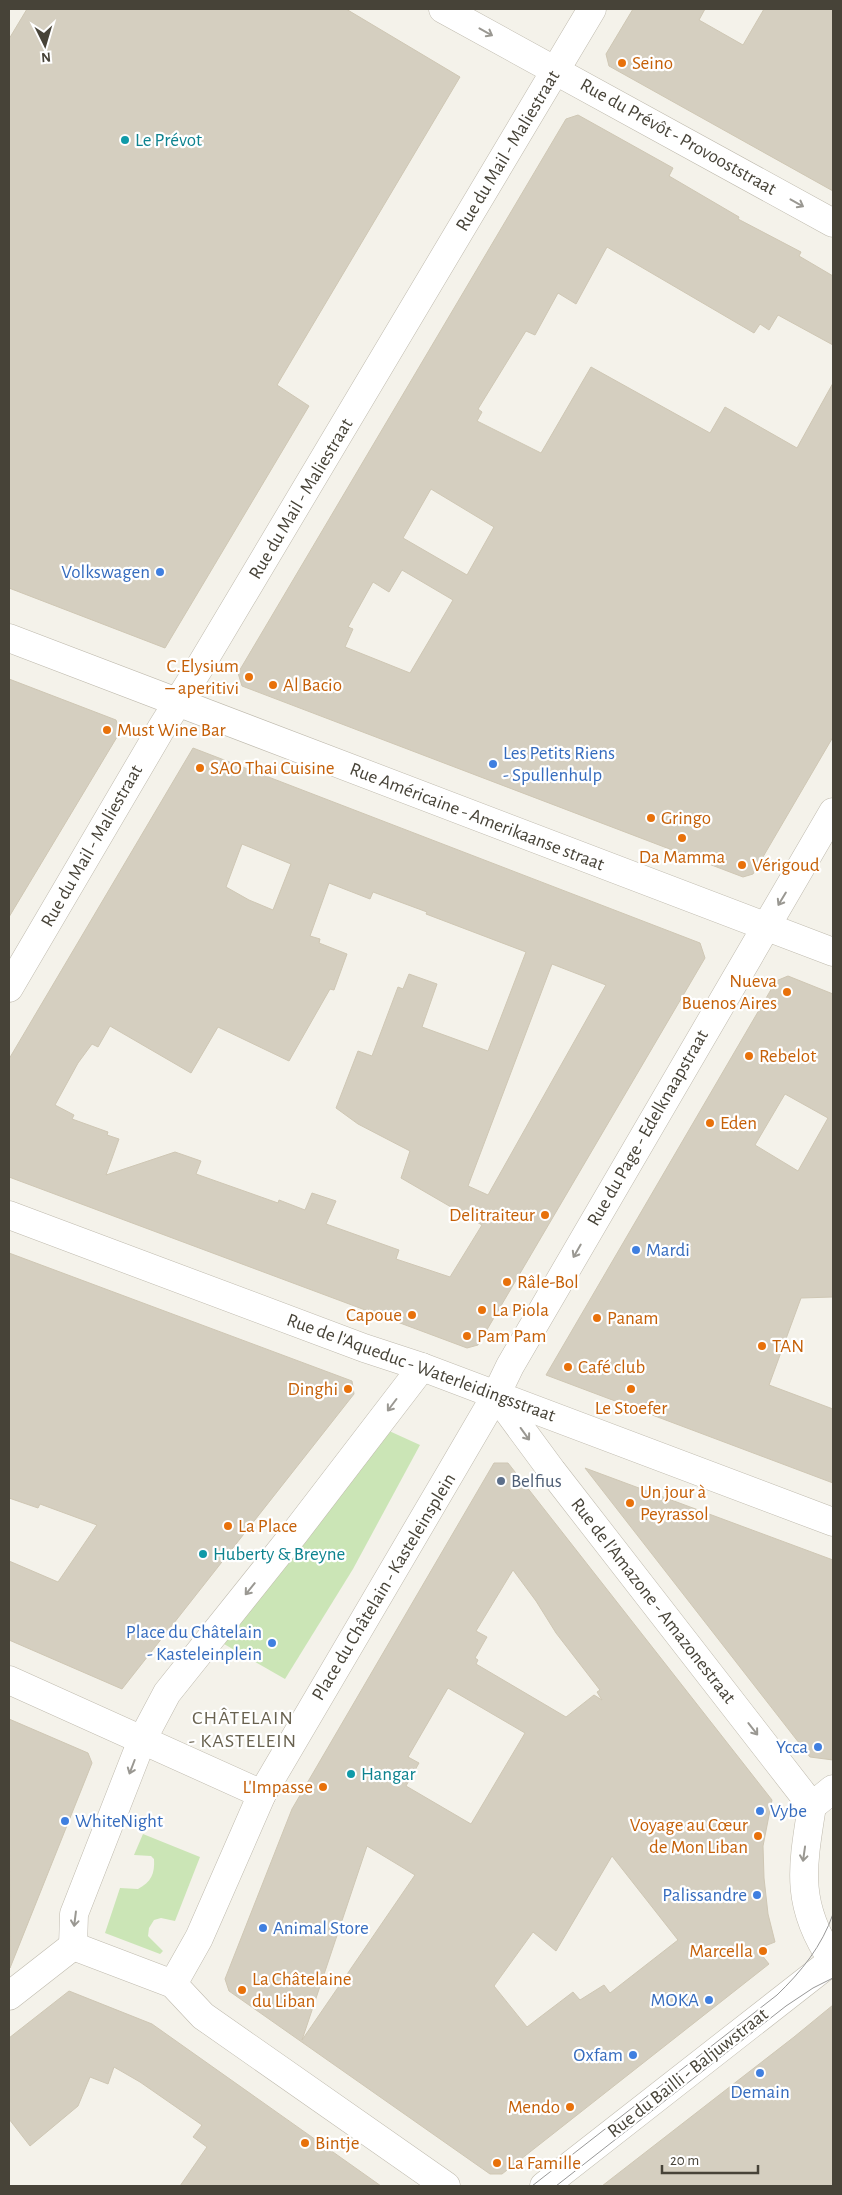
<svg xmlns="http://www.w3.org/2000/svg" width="842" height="2195" viewBox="0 0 842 2195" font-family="'Alegreya Sans',sans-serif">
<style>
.green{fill:#cbe5b6}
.building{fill:#d5cfc0;stroke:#cfc7b4;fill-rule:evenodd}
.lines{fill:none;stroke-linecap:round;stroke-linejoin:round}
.minor-casing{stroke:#bfbaad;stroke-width:29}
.minor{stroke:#fff;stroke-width:28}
.tram{stroke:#989898;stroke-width:1}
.oneway{stroke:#9a9892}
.food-dot{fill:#e8710a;stroke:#fff;stroke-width:2}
.culture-dot{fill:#0f9aa8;stroke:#fff;stroke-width:2}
.shop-dot{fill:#3f7fe0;stroke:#fff;stroke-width:2}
.service-dot{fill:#5c6f8a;stroke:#fff;stroke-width:2}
.labels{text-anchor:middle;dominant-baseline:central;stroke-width:4.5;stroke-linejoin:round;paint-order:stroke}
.food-label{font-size:19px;fill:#c56008;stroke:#fff;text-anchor:start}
.street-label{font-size:19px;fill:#474338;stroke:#fff}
.culture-label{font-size:19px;fill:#0d838f;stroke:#fff;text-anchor:start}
.shop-label{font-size:19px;fill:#366cbe;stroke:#fff;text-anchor:end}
.service-label{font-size:19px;fill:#4e5e75;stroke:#fff;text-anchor:start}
.neighbourhood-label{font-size:20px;letter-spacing:1px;fill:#696250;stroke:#fff}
</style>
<rect width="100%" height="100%" fill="#f4f2ea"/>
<!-- green -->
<g class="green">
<path d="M387 1430 420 1445 353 1569 285 1679 224 1644Z"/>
<path d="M143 1834 200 1857 175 1921 161 1918 154 1920 149 1928 148 1936 163 1951 160 1954 105 1933 120 1888 138 1889C151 1882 155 1874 154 1859L151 1856 134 1855Z"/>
</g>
<!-- building -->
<g class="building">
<path d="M27 9H346L460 77 277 385 309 406 165 648 9 588V39Z"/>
<path d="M633 9H705L699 20 743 45 764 9H833V191L609 66 606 54Z"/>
<path d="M578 115 673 168 669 176 739 217 738 219 801 252 799 256 833 276V345L778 315 769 330 760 324 754 333 607 247 576 304 558 293 535 335 526 331 478 409 482 412 477 421 541 453 591 367 710 433 725 407 797 448 833 383V737L753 874 743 877 242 686 238 673 566 119ZM431 489 494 527 467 575 403 538ZM402 570 453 600 410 673 345 647 353 629 348 627 373 582 389 592Z"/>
<path d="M9 679 116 720 120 732 9 917Z"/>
<path d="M193 748 700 943 705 958 478 1345 467 1348 9 1177V1059ZM242 844 291 864 273 910 249 900 226 887ZM329 883 370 899 373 892 427 912 426 914 526 952 488 1051 422 1027 437 984 409 974 403 989 398 987 372 1056 358 1051 336 1108 358 1124 410 1151 401 1178 482 1225 450 1277 396 1259 399 1250 326 1224 336 1201 312 1193 305 1210 279 1200 278 1203 196 1174 201 1161 175 1152 106 1175 119 1139 107 1135 108 1132 72 1119 74 1115 55 1105 78 1063 92 1044 98 1047 110 1026 191 1073 218 1027 289 1061 330 989 334 990 347 954 319 943 320 939 310 936ZM552 964 606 985 488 1195 468 1186Z"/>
<path d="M788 976 833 994V1297L801 1298 769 1385 833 1409V1483L546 1375 776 981ZM785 1094 828 1118 798 1171 755 1145Z"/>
<path d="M9 1253 352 1381 354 1394 122 1689 9 1640V1561L58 1582 97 1525 40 1504 38 1508 9 1498Z"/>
<path d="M494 1463H508L772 1800 763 1846 764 1878 768 1914 775 1942 757 1949 769 1964 502 2174H490L229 1991 225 1979 292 1809ZM513 1570 536 1601 556 1633 600 1690 597 1692 602 1700 594 1695 566 1717 476 1664 478 1660 475 1658 487 1637 476 1631ZM448 1688 525 1733 471 1824 406 1786 419 1763 408 1757ZM367 1846 415 1875 302 2040ZM612 1856 678 1940 610 1993 604 1985 580 2000 573 1992 527 2027 494 1986 533 1932 556 1951Z"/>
<path d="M585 1468 833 1560V1760L810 1757Z"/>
<path d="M9 1719 88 1753 92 1763 10 1968Z"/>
<path d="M69 1991 152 2024 381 2186H180L207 2147 193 2137 202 2125 140 2082 114 2067 108 2084 90 2077 78 2106 30 2146 9 2119V2038Z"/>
<path d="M833 2005V2186H602L794 2037Z"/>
</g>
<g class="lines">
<!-- minor casing -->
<g class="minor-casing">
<g id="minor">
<path d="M443 9 833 223"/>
<path d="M9 638 833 952"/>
<path d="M9 988 161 729 201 665 592 9"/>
<path d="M9 1215 364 1348 422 1367 833 1522"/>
<path d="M496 1395 552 1471 812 1806"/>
<path d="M9 1680 262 1794"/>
<path d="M812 1806C802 1869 795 1905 833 1961"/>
<path d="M812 1806 833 1789"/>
<path d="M73 1946 74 1914 142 1740 167 1693 294 1534 422 1367"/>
<path d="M73 1946 173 1984 203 2016 446 2186"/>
<path d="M173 1984 199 1938 262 1794 451 1472 496 1395 510 1366 833 812"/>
<path d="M9 1996 73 1946"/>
<path d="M544 2186 833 1960"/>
</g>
</g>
<!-- minor -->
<use href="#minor" class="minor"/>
<!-- tram -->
<g class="tram">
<path d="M532 2186 777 1995C801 1972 822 1946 833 1914"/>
<path d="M556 2186 786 2006 813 1988 833 1978"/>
</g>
</g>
<!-- one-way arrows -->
<defs><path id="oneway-shaft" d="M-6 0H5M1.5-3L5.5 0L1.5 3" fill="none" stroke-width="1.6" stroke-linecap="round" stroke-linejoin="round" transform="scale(1.25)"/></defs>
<g class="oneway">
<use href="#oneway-shaft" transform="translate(486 32) rotate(29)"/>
<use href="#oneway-shaft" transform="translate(797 203) rotate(29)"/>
<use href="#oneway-shaft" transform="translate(782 899) rotate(121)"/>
<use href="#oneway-shaft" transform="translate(577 1251) rotate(120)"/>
<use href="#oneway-shaft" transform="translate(392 1405) rotate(127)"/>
<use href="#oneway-shaft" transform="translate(525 1434) rotate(54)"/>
<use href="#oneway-shaft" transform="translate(250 1589) rotate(129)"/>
<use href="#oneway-shaft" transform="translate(753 1729) rotate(52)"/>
<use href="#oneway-shaft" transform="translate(132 1767) rotate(111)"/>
<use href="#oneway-shaft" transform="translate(804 1854) rotate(98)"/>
<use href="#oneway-shaft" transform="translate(75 1919) rotate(97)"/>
</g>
<!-- markers -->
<g class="food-dot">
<circle cx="622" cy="63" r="5"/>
<circle cx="249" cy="677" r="5"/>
<circle cx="273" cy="685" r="5"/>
<circle cx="107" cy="730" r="5"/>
<circle cx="200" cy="768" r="5"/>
<circle cx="651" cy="818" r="5"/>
<circle cx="682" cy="838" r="5"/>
<circle cx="742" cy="865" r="5"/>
<circle cx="787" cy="992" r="5"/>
<circle cx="749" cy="1056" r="5"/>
<circle cx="710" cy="1123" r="5"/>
<circle cx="545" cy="1215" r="5"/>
<circle cx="507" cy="1282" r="5"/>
<circle cx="482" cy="1310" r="5"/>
<circle cx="412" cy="1315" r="5"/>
<circle cx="597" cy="1318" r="5"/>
<circle cx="467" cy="1336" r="5"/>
<circle cx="762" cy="1346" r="5"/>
<circle cx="568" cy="1367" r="5"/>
<circle cx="348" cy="1389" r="5"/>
<circle cx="631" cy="1389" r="5"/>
<circle cx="630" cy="1503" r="5"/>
<circle cx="228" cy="1526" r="5"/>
<circle cx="323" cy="1787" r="5"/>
<circle cx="758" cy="1836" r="5"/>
<circle cx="763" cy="1951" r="5"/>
<circle cx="242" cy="1990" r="5"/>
<circle cx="570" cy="2107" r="5"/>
<circle cx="305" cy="2143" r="5"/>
<circle cx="497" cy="2163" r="5"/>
</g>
<g class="culture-dot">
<circle cx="125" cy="140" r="5"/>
<circle cx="203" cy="1554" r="5"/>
<circle cx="351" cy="1774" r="5"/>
</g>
<g class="shop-dot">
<circle cx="160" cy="572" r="5"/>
<circle cx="493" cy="764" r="5"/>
<circle cx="636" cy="1250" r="5"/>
<circle cx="272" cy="1643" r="5"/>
<circle cx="818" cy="1747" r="5"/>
<circle cx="760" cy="1811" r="5"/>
<circle cx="65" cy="1821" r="5"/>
<circle cx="757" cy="1895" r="5"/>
<circle cx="263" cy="1928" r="5"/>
<circle cx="709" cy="2000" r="5"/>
<circle cx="633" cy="2055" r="5"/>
<circle cx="760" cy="2073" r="5"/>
</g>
<circle class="service-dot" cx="501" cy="1481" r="5"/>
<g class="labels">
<!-- food labels -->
<g class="food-label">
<text x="632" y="63">Seino</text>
<text x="239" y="666" text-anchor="end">C.Elysium<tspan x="239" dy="22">– aperitivi</tspan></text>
<text x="283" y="685">Al Bacio</text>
<text x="117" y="730">Must Wine Bar</text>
<text x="210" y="768">SAO Thai Cuisine</text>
<text x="661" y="818">Gringo</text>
<text x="682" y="857" text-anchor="middle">Da Mamma</text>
<text x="752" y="865">Vérigoud</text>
<text x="777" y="981" text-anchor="end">Nueva<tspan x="777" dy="22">Buenos Aires</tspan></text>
<text x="759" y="1056">Rebelot</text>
<text x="720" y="1123">Eden</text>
<text x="535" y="1215" text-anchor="end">Delitraiteur</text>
<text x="517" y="1282">Râle-Bol</text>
<text x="492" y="1310">La Piola</text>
<text x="402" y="1315" text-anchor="end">Capoue</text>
<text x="607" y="1318">Panam</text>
<text x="477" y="1336">Pam Pam</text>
<text x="772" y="1346">TAN</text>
<text x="578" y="1367">Café club</text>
<text x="338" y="1389" text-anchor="end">Dinghi</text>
<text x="631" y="1408" text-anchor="middle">Le Stoefer</text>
<text x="640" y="1492">Un jour à<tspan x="640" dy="22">Peyrassol</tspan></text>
<text x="238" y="1526">La Place</text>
<text x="313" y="1787" text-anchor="end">L'Impasse</text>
<text x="748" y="1825" text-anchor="end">Voyage au Cœur<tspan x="748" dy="22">de Mon Liban</tspan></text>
<text x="753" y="1951" text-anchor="end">Marcella</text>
<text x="252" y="1979">La Châtelaine<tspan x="252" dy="22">du Liban</tspan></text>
<text x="560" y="2107" text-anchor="end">Mendo</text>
<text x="315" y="2143">Bintje</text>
<text x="507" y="2163">La Famille</text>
</g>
<!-- street labels -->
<g class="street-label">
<text transform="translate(678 137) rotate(29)">Rue du Prévôt - Provooststraat</text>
<text transform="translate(508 151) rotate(-59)">Rue du Mail - Maliestraat</text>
<text transform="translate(301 499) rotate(-59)">Rue du Mail - Maliestraat</text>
<text transform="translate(477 817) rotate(21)">Rue Américaine - Amerikaanse straat</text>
<text transform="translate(92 846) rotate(-60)">Rue du Mail - Maliestraat</text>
<text transform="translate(648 1128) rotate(-60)">Rue du Page - Edelknaapstraat</text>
<text transform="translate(421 1368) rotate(20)">Rue de l'Aqueduc - Waterleidingsstraat</text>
<text transform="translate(384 1587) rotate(-59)">Place du Châtelain - Kasteleinsplein</text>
<text transform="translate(653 1601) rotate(52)">Rue de l'Amazone - Amazonestraat</text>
<text transform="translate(688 2073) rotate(-38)">Rue du Bailli - Baljuwstraat</text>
</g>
<!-- culture labels -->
<g class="culture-label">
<text x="135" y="140">Le Prévot</text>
<text x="213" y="1554">Huberty &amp; Breyne</text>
<text x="361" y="1774">Hangar</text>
</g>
<!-- shop labels -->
<g class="shop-label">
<text x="150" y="572">Volkswagen</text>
<text x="503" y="753" text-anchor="start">Les Petits Riens<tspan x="503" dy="22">- Spullenhulp</tspan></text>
<text x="646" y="1250" text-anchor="start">Mardi</text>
<text x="262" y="1632">Place du Châtelain<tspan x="262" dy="22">- Kasteleinplein</tspan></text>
<text x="808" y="1747">Ycca</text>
<text x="770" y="1811" text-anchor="start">Vybe</text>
<text x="75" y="1821" text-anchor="start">WhiteNight</text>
<text x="747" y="1895">Palissandre</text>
<text x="273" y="1928" text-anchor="start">Animal Store</text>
<text x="699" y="2000">MOKA</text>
<text x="623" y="2055">Oxfam</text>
<text x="760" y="2092" text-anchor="middle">Demain</text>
</g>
<!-- service labels -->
<g class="service-label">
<text x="511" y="1481">Belfius</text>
</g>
<!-- neighbourhood labels -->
<g class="neighbourhood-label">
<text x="243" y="1718">CHÂTELAIN<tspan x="243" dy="23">- KASTELEIN</tspan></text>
</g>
</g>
<!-- border -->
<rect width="842" height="2195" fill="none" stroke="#474338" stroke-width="20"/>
<!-- north arrow -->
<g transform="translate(45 45) rotate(175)" stroke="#ffffff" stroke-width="4" paint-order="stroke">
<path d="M0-4L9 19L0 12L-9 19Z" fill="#474338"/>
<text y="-8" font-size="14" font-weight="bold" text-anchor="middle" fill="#474338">N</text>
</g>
<!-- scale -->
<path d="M662 2165v8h96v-8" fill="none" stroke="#474338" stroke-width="2.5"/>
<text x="670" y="2165" font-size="15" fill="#474338" stroke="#ffffff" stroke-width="4" paint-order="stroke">20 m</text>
</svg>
